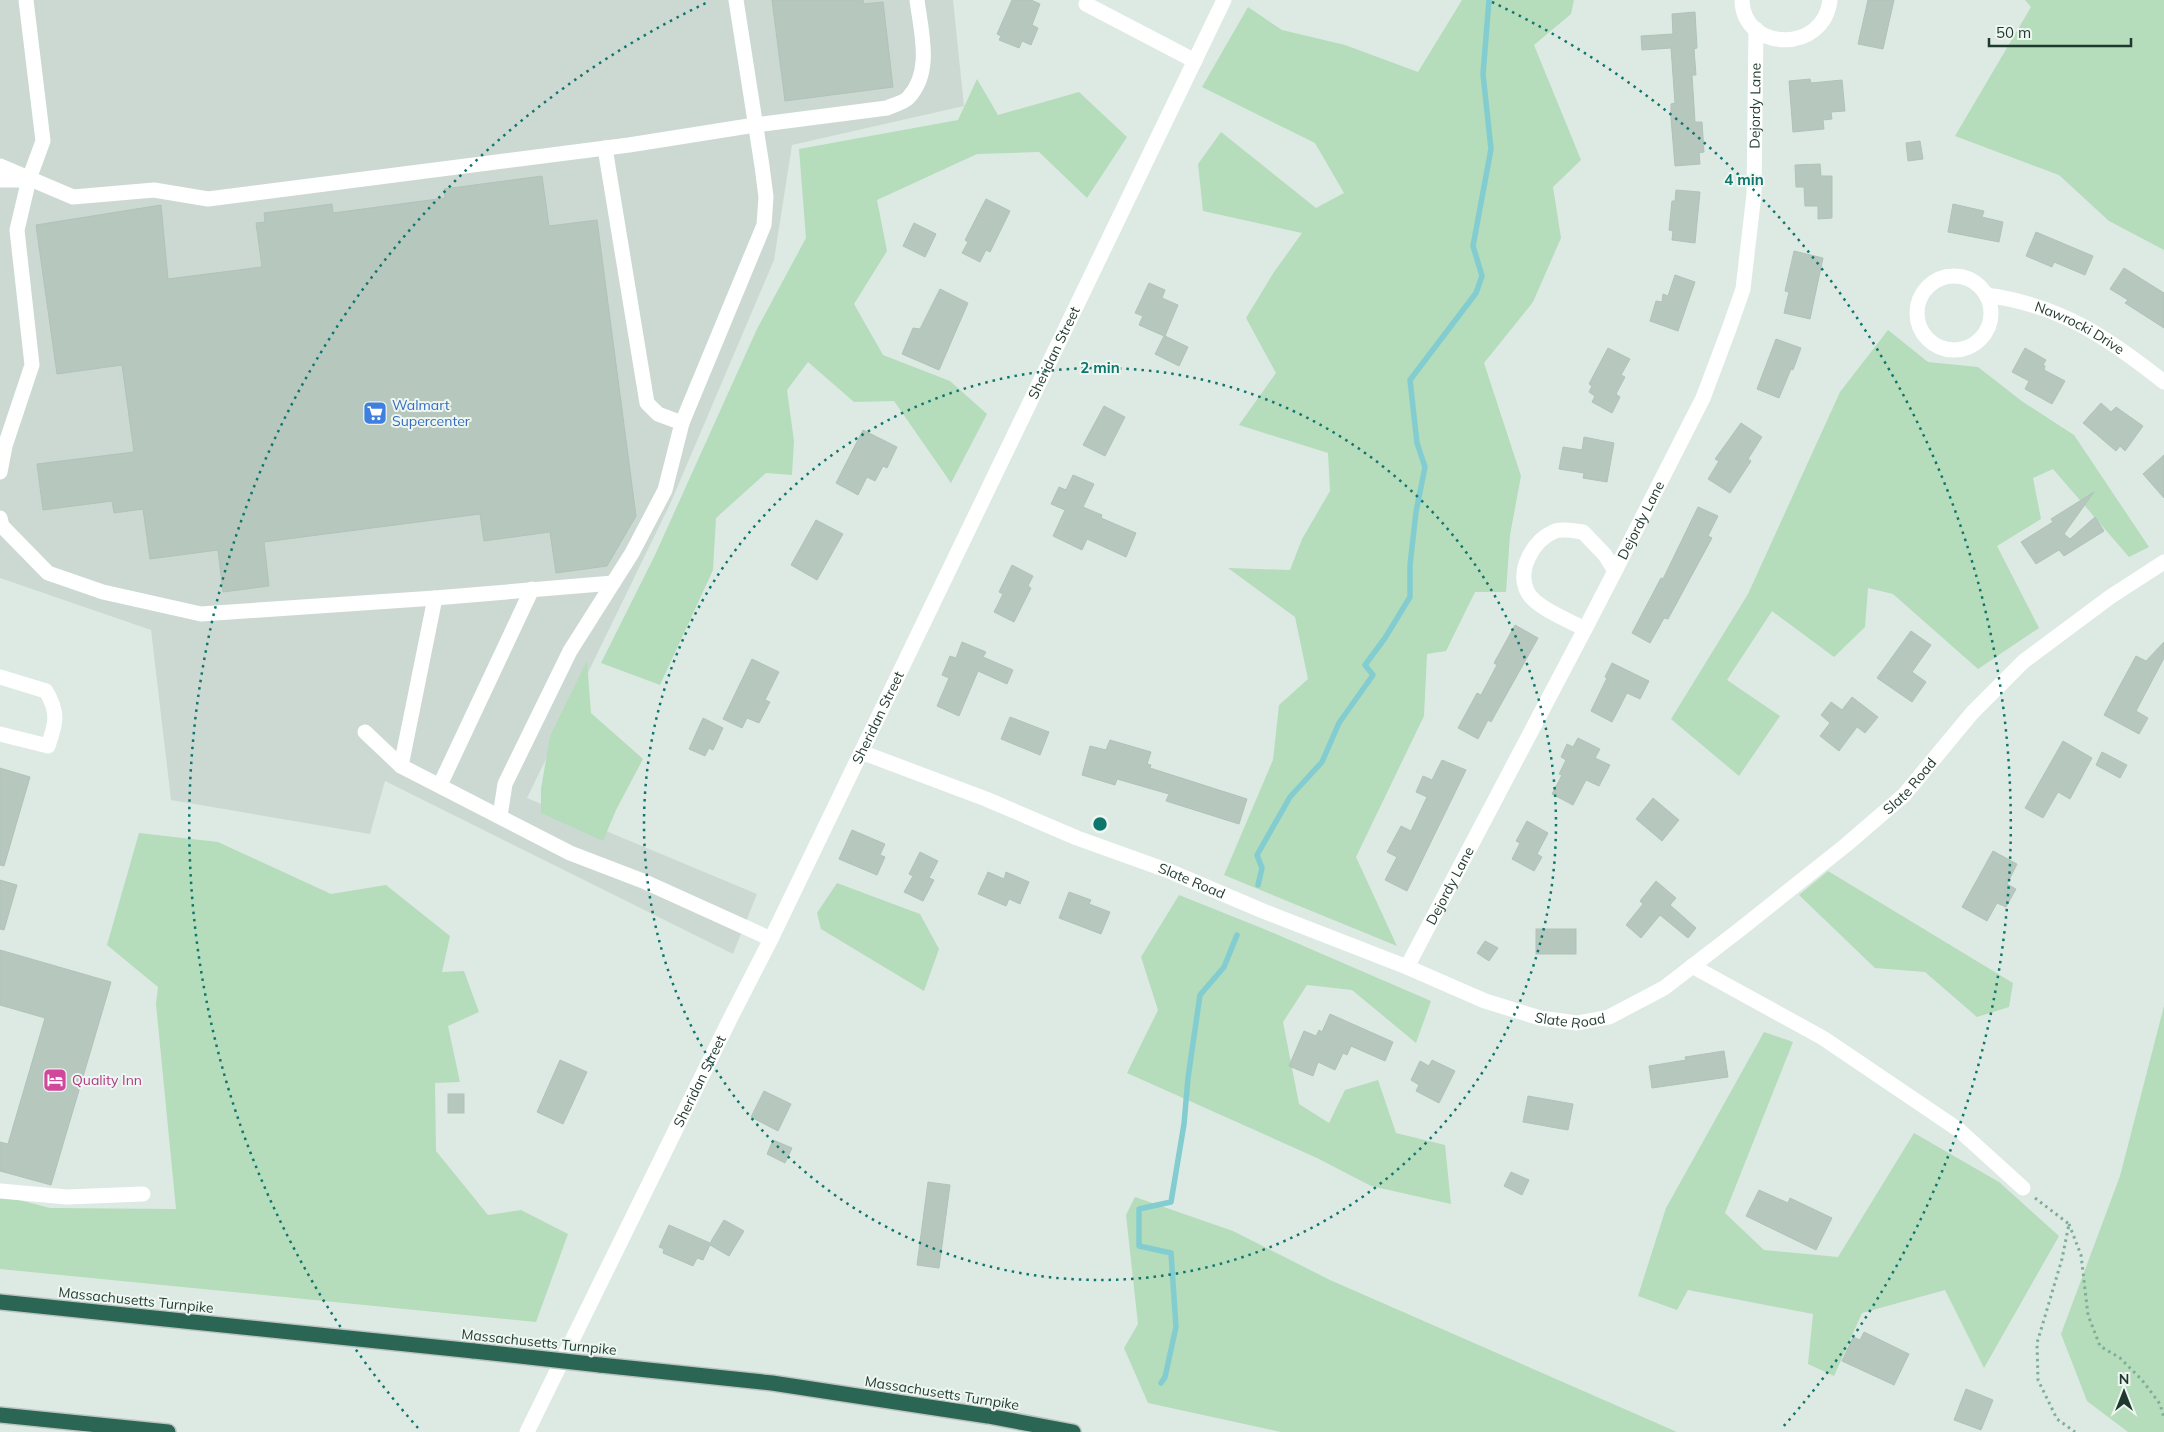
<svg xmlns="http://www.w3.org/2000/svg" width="2164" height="1432" viewBox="0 0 2164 1432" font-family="Mulish,sans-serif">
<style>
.built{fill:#ccd9d2}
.green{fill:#b5dcbb}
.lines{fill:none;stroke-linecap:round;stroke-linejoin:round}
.stream{stroke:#83cdd1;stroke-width:5.5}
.building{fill:#b6c7be;stroke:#b0c3b9}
.highway-casing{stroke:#bcc4c1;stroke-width:18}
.path{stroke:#7dae99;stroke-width:3;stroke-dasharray:2.5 4;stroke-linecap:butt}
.minor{stroke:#fff;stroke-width:15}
.highway{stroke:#2a6653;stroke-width:15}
.highway-bridge-casing{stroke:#bcc4c1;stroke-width:18;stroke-linecap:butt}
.highway-bridge{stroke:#2a6653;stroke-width:15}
.ring{fill:none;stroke:#0f766e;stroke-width:2.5;stroke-dasharray:2.5 5}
.labels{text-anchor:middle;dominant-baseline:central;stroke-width:4;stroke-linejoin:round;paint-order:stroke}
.street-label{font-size:14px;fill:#1f392f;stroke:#eef6f1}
.shop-label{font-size:14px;fill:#366cbe;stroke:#eef6f1;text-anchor:start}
.hotel-label{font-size:14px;fill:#b23c85;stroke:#eef6f1;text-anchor:start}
.centre{fill:#0f766e;stroke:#eef6f1;stroke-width:2.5}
.ring-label{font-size:15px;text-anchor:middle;font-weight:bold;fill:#0f766e;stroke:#eef6f1;stroke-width:4;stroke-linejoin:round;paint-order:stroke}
</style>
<rect width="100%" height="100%" fill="#ddeae3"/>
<!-- built -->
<path class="built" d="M0 0H953L964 106 792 145 774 260 671 502 527 798 757 894 733 954 385 781 370 834 171 800 151 630 0 578Z"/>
<!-- green -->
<g class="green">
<path d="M1462 0H1574L1571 14 1534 45 1581 160 1553 187 1561 238 1533 302 1484 363 1521 476 1510 535 1506 592H1475L1446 651 1427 654 1424 716 1356 857 1397 946 1224 875 1273 760 1279 705 1308 679 1295 617 1228 568 1290 570 1302 539 1330 491 1328 453 1239 425 1276 373 1246 318 1274 272 1302 233 1203 211 1198 164 1221 132 1316 208 1344 193 1315 143 1202 87 1248 7 1282 30 1345 45 1418 72Z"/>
<path d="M2025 0H2164V250L2109 221 2059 175 1955 136 2031 7Z"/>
<path d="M977 79 998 115 1079 92 1127 137 1087 198 1039 152 977 154 877 200 887 251 854 304 883 355 950 381 987 414 951 483 894 401 854 402 808 362 787 390 794 441 792 475 766 473 716 518 713 570 660 685 601 663 655 555 757 329 806 238 799 149 958 120Z"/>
<path d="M1888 330 1928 362 1978 367 2023 402 2074 435 2149 547 2129 557 2053 469 2033 478 2041 519 1997 546 2039 628 1978 669 1893 594 1868 588 1865 627 1834 657 1772 611 1727 680 1780 716 1739 776 1671 719 1748 594 1840 392Z"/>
<path d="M587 661 591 713 643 759 616 810 603 841 541 813V789L550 736Z"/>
<path d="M139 833 218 842 331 894 386 885 450 936 442 972 464 971 479 1012 448 1026 460 1082 435 1083 436 1151 488 1215 521 1210 568 1234 536 1322 0 1269V1195L50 1208 176 1209 156 1004 158 987 107 945Z"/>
<path d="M1828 871 2013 983 2009 1007 1977 1017 1925 972 1875 968 1799 895Z"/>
<path d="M837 883 920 914 939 949 924 991 821 929 817 913Z"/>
<path d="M1179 895 1264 929 1431 1001 1416 1043 1352 990 1307 985 1283 1022 1299 1104 1329 1123 1345 1090 1378 1080 1396 1133 1445 1145 1451 1204 1371 1186 1317 1158 1127 1073 1158 1010 1141 957Z"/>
<path d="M2164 1006V1432H2128L2087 1401 2061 1334 2120 1176Z"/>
<path d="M1764 1032 1793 1042 1725 1213 1764 1250 1838 1257 1914 1133 1999 1182 2059 1236 1984 1368 1945 1290 1862 1313 1834 1376 1808 1364 1813 1314 1688 1290 1677 1310 1638 1296 1666 1208Z"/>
<path d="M1135 1197 1233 1231 1330 1280 1677 1432H1281L1148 1403 1124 1348 1138 1324 1126 1215Z"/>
</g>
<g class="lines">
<!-- stream -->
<g class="stream">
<path d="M1258 885 1262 868 1257 855 1290 797 1322 762 1339 723 1373 675 1365 665 1385 638 1410 597V565L1416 512 1425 467 1417 443 1410 380 1476 293 1482 276 1473 246 1491 149 1483 74 1489 0"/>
<path d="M1161 1383 1165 1377 1176 1327 1171 1253 1139 1246V1209L1171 1202 1184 1124 1188 1078 1200 995 1224 967 1237 935"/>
</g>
</g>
<!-- building -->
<g class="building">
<path d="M772 0H863L864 4 883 2 893 87 785 101Z"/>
<path d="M1012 0H1031L1040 4 1032 25 1038 28 1031 45 1022 41 1019 48 999 40 1001 36 997 34Z"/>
<path d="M1868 0H1894L1883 49 1858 44Z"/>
<path d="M1695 12 1697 48 1694 49 1696 75H1692L1695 122H1702L1704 152 1699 153 1700 164 1675 166 1671 118V104L1675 103 1671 48 1642 50 1641 36 1673 34 1672 14Z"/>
<path d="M1810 79 1811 83 1842 80 1845 111 1831 112 1832 119 1823 120 1824 129 1793 132 1789 81Z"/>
<path d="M1920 141 1923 159 1908 161 1906 143Z"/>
<path d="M1820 164 1821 176H1832V218L1818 219V206H1805L1804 187H1796L1795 165Z"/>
<path d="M542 176 549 226 597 220 636 516 607 566 556 573 550 532 484 541 480 514 264 542 269 586 223 592 218 550 150 559 143 509 114 513 112 501 43 510 37 464 134 452 122 365 57 374 36 225 161 205 168 279 262 267 256 223 265 222 264 213 332 204 333 213 445 198 444 189Z"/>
<path d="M1676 190 1700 192 1695 243 1672 240 1673 231 1669 230 1672 201H1675Z"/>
<path d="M986 199 1010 211 990 252 986 250 980 262 962 253 968 242 965 240Z"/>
<path d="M1953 204 1984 211 1982 217 2003 222 1999 242 1948 232Z"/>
<path d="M914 223 936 234 925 257 903 246Z"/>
<path d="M2036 232 2093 256 2085 275 2054 262 2052 267 2026 256Z"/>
<path d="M1794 251 1823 258 1810 319 1784 313 1789 292 1785 291Z"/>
<path d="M2124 268 2164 293V328L2125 303 2128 300 2110 289Z"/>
<path d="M1675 275 1695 282 1678 331 1650 321 1656 301 1662 302 1663 294 1668 296Z"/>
<path d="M1149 283 1165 290 1162 298 1178 305 1165 336 1188 347 1179 366 1155 354 1164 336 1139 325 1143 316 1135 313Z"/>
<path d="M940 289 968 303 939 370 902 354 913 328 920 329Z"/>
<path d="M1776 339 1801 348 1793 370 1791 369 1779 398 1757 389Z"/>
<path d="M1608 348 1630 359 1621 375 1625 377 1616 394 1620 397 1612 413 1592 402 1595 396 1589 392 1592 386 1589 384Z"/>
<path d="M2025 348 2046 360 2043 365 2045 366 2044 370 2065 381 2052 404 2025 389 2029 381 2012 372Z"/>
<path d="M2101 403 2111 412 2116 407 2143 426 2125 451 2120 446 2116 451 2083 423Z"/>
<path d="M1104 406 1125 417 1105 456 1083 445Z"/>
<path d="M1741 423 1762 437 1748 459 1751 461 1730 493 1708 479 1719 461 1715 459Z"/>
<path d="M863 430 897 447 887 468 883 466 875 481 867 477 858 495 836 483Z"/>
<path d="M1584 437 1614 443 1607 482 1583 478 1584 473 1559 469 1563 447 1582 450Z"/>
<path d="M2164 455V498L2143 474Z"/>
<path d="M1073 475 1094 484 1083 507 1102 515 1101 518 1136 533 1126 557 1087 539 1082 550 1053 536 1065 510 1051 504 1059 487 1066 490Z"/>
<path d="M2094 492 2064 534 2070 539 2095 517 2104 531 2064 556 2059 550 2036 564 2021 542 2053 522 2051 519Z"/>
<path d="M1698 507 1718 516 1708 536 1712 538 1668 619 1664 618 1650 643 1632 633 1661 578 1663 579Z"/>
<path d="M816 520 843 534 817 580 791 565Z"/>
<path d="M1012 565 1033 576 1028 586 1031 588 1014 622 994 612 1003 594 999 592Z"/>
<path d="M1515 625 1538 638 1491 722 1488 720 1478 739 1458 728 1477 693 1481 695 1497 665 1494 663Z"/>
<path d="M1911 631 1931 645 1912 672 1926 682 1912 702 1877 678Z"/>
<path d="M962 642 986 652 983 657 1013 670 1007 684 978 671 959 716 937 706 949 678 942 675 950 656 956 658Z"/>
<path d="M2164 642V658L2136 711 2148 718 2139 734 2104 715 2136 656 2146 661Z"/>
<path d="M752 659 779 672 765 700 770 702 759 723 747 718 742 728 723 719Z"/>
<path d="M1612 663 1649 681 1640 699 1627 693 1612 722 1591 711 1607 678 1605 677Z"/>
<path d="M1852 697 1878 717 1865 733 1857 727 1839 751 1820 736 1830 723 1821 715 1831 702 1842 710Z"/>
<path d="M1010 717 1049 732 1040 755 1001 739Z"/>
<path d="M703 718 723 728 713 750 709 748 705 756 689 749Z"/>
<path d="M1578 738 1600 749 1595 758 1610 765 1599 786 1586 780 1573 805 1552 794 1562 775 1559 774 1566 760 1561 757 1567 744 1573 747Z"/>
<path d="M1110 740 1151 752 1147 764 1151 765 1150 768 1247 799 1239 824 1166 801 1169 794 1117 779 1115 785 1082 775 1090 746 1106 750Z"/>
<path d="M2063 741 2092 758 2070 799 2058 792 2043 818 2025 808Z"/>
<path d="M2102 752 2127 765 2120 778 2096 765Z"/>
<path d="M1442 760 1466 770 1407 891 1385 880 1397 857 1387 852 1401 826 1411 831 1427 797 1416 792 1423 776 1432 780Z"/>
<path d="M0 768 30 777 4 866 0 865Z"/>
<path d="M1653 798 1679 820 1662 841 1636 819Z"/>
<path d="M1527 821 1548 833 1537 854 1542 857 1534 871 1512 859 1520 843 1516 841Z"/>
<path d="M852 830 885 844 880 855 885 857 877 875 839 859Z"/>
<path d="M1993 851 2017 864 2007 884 2016 889 2006 907 1997 903 1987 921 1962 907Z"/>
<path d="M920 852 938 861 929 878 934 880 923 901 904 892 913 876 909 874Z"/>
<path d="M988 872 1004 879 1006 872 1029 882 1020 904 1009 899 1006 906 978 894Z"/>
<path d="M0 880 17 885 4 930 0 929Z"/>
<path d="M1656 881 1676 898 1670 905 1696 928 1688 938 1660 915 1641 938 1626 925 1643 904 1640 901Z"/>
<path d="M1069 892 1091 900 1089 904 1110 912 1101 934 1059 918Z"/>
<rect x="1536" y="929" width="40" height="25"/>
<path d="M1485 941 1498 948 1489 961 1477 953Z"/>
<path d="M0 950 111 982 51 1185 0 1171V1142L8 1144 45 1018 0 1005Z"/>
<path d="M1330 1014 1393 1042 1385 1061 1351 1046 1347 1055 1343 1053 1335 1070 1318 1062 1313 1076 1289 1066 1304 1031 1316 1036 1319 1030 1322 1032Z"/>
<path d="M1724 1051 1728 1077 1652 1088 1649 1066 1686 1060 1685 1057Z"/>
<path d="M560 1060 587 1072 563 1124 537 1112Z"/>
<path d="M1432 1060 1455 1071 1439 1103 1416 1091 1419 1085 1411 1080 1420 1061 1429 1066Z"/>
<path d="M764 1091 791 1104 778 1131 751 1117Z"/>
<rect x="448" y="1094" width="16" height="19"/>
<path d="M1528 1096 1573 1104 1568 1130 1523 1122Z"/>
<path d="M773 1140 792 1148 785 1163 767 1154Z"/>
<path d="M1511 1172 1529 1180 1522 1195 1504 1186Z"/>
<path d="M928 1182 950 1185 939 1268 917 1265Z"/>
<path d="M1759 1190 1788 1203 1790 1198 1832 1218 1816 1250 1746 1216Z"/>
<path d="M724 1220 744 1231 729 1256 710 1245 703 1260 697 1258 693 1266 663 1253 664 1249 659 1247 669 1225 710 1243Z"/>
<path d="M1864 1332 1909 1354 1894 1385 1842 1361 1853 1337 1860 1340Z"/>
<path d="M1966 1389 1993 1400 1981 1430 1954 1420Z"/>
</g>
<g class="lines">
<!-- highway casing -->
<g class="highway-casing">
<g id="highway">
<path d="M0 1302 474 1351"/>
<path d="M600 1365 772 1383 988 1416 1073 1432"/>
<path d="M0 1415 168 1432"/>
</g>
</g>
<!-- path -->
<g class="path">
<path d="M2035 1198 2069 1224 2062 1259 2037 1343 2038 1380 2057 1419 2075 1432"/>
<path d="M2069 1224 2081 1255 2088 1315 2100 1346 2120 1358 2142 1380 2160 1404 2164 1418"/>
</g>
<!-- minor -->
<g class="minor">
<path d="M1742 0C1743 52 1824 54 1830 0"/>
<path d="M1086 4 1195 61"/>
<path d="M605 148 647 403 658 414 682 423"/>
<path d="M0 166 73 197 154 190 208 199 629 145 755 125 887 108C893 105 903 103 908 98 933 72 921 32 917 0"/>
<path d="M0 180H25"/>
<circle cx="1954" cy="313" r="37"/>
<path id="s1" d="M1986 295C2060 305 2107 337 2164 382"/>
<path d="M0 472 5 446 32 365 17 230 29 179 43 141 26 0"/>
<path d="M0 518 2 526 48 573 103 592 201 614 435 598 613 583"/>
<path d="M1585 629 1615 571"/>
<path d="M0 677 46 691C59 713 56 723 48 746L0 734"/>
<path d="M365 732 401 766 570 853 643 881 771 939"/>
<path id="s2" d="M861 752 986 799 1077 838 1169 871 1263 911 1407 967 1485 1001 1540 1018 1577 1023 1609 1017 1664 988 1738 931 1846 845 1904 795 1972 713 2024 661 2110 597 2164 562"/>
<path d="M401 766 435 598"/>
<path d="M440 785 532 589"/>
<path d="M500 816 505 784 570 651 632 553 665 490 682 423 764 225 766 197 762 166 736 0"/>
<path d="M1692 966 1823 1038 1959 1130 2023 1188"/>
<path id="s3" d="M1407 967 1585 629C1570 621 1534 607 1527 591 1517 570 1533 541 1553 532 1560 528 1575 531 1583 532L1605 555 1615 571 1703 398 1729 329 1743 289 1754 194 1756 29"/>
<path d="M0 1191 67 1197 143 1194"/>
<path id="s4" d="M527 1432 731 1017 771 939 1224 0"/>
</g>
<!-- highway -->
<use href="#highway" class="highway"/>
<!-- highway-bridge casing -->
<g class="highway-bridge-casing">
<path id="highway-bridge" d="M474 1351 600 1365"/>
</g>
<!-- highway-bridge -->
<use href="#highway-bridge" class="highway-bridge"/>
</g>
<!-- distance rings -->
<g class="ring">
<circle cx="1100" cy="824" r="456"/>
<path d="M418 1428A911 911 0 0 1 708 2M1492 2A911 911 0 0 1 1782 1428"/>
</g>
<!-- icons -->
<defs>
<g id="supermarket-square" transform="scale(1.25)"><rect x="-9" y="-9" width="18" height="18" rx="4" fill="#3f7fe0" stroke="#eef6f1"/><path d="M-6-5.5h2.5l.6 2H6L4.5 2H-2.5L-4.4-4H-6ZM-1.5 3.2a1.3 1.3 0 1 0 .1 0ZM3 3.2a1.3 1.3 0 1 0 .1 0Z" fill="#fff"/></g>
<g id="hotel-square" transform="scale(1.25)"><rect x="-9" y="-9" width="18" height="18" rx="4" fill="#d1479c" stroke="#eef6f1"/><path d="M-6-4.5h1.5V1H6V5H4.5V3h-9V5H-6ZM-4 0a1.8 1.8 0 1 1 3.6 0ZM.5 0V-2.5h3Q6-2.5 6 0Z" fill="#fff"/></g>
</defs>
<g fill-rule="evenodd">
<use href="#supermarket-square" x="375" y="413"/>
<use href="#hotel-square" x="55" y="1080"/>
</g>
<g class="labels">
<!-- street labels -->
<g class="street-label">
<text stroke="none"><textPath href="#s3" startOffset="1098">Dejordy Lane</textPath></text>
<text stroke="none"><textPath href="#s1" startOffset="100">Nawrocki Drive</textPath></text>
<text stroke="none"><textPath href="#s4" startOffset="1201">Sheridan Street</textPath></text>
<text stroke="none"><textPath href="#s3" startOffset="661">Dejordy Lane</textPath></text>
<text stroke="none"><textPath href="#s4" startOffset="796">Sheridan Street</textPath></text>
<text stroke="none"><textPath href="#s2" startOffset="1180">Slate Road</textPath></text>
<text stroke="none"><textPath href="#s2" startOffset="355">Slate Road</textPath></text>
<text stroke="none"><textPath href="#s3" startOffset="92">Dejordy Lane</textPath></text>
<text stroke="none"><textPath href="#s2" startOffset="760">Slate Road</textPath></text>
<text stroke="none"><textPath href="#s4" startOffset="391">Sheridan Street</textPath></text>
<text transform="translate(136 1300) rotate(6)">Massachusetts Turnpike</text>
<text transform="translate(539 1342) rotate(6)">Massachusetts Turnpike</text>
<text transform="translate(942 1393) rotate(9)">Massachusetts Turnpike</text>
</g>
<!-- shop labels -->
<g class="shop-label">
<text x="392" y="405">Walmart<tspan x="392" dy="16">Supercenter</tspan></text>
</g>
<!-- hotel labels -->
<g class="hotel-label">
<text x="72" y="1080">Quality Inn</text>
</g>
</g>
<circle cx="1100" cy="824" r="8" class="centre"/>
<g class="ring-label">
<text x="1744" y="185">4 min</text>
<text x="1100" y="373">2 min</text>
</g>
<!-- north arrow -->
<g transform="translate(2124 1392)" stroke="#eef6f1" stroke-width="4" paint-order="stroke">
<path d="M0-4L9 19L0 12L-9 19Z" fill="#1f392f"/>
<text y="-8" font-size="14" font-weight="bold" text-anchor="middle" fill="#1f392f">N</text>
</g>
<!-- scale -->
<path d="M1989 38v8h142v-8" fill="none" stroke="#1f392f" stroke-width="2.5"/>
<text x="1996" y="38" font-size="15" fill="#1f392f" stroke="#eef6f1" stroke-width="4" paint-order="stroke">50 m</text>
</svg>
